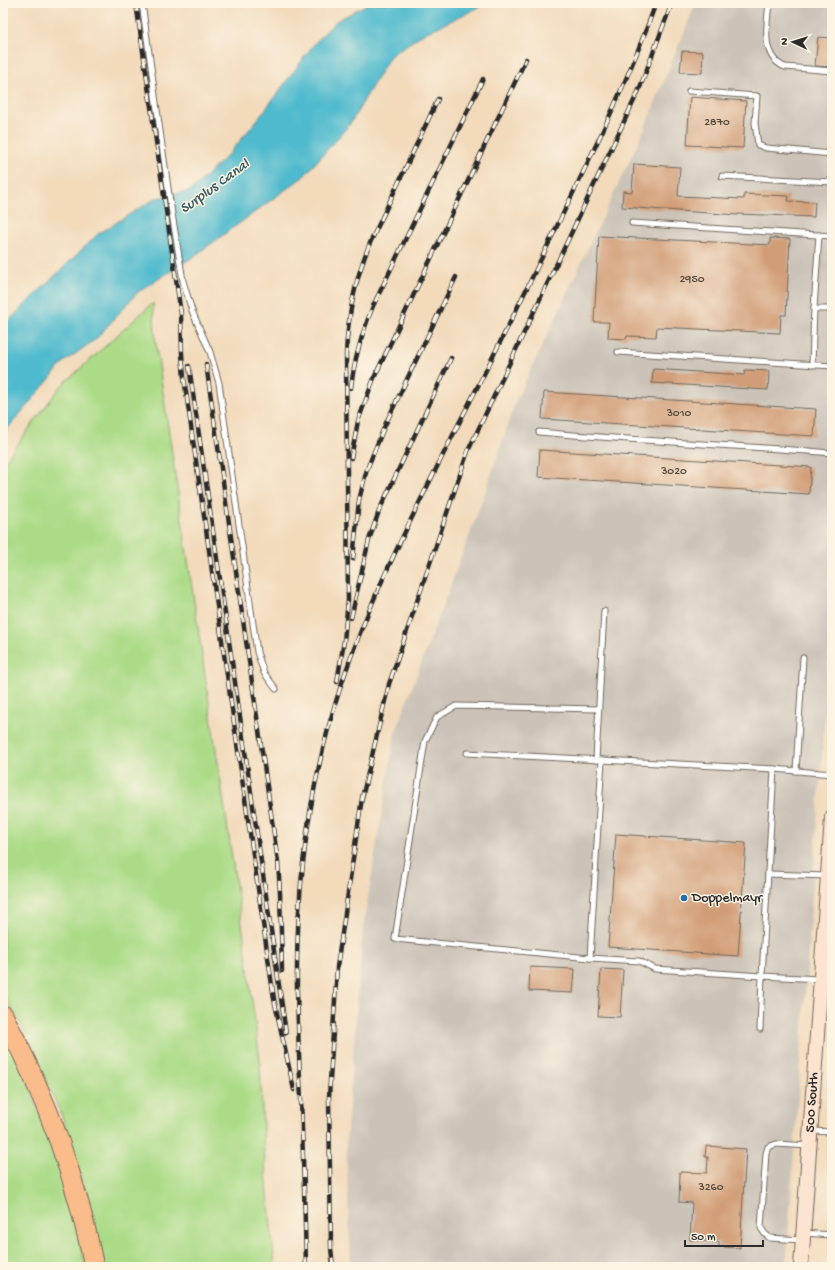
<svg xmlns="http://www.w3.org/2000/svg" width="835" height="1270" viewBox="0 0 835 1270" font-family="'Gochi Hand',sans-serif">
<style>
.industrial{fill:#cbc3b8}
.green{fill:#acdb88;stroke:#6c835a}
.water{fill:#50bacd;stroke:#3e727c}
.building{fill:#d19d77}
.lines{fill:none;stroke-linecap:round;stroke-linejoin:round}
.lane-casing{stroke:#71685d;stroke-width:7}
.secondary-casing{stroke:#71685d;stroke-width:16}
.highway-casing{stroke:#71685d;stroke-width:21}
.lane{stroke:#fff;stroke-width:5}
.secondary{stroke:#fde4d0;stroke-width:14}
.highway{stroke:#f9bc8a;stroke-width:19}
.rail-casing{stroke:#2b2b2b;stroke-width:4.5}
.rail{stroke:#fcf5e5;stroke-width:3;stroke-dasharray:9;stroke-linecap:butt}
.poi-dot{fill:#1f6fb2;stroke:#fcf5e5;stroke-width:1.5}
.labels{text-anchor:middle;dominant-baseline:central;stroke-width:3;stroke-linejoin:round;paint-order:stroke}
.number-label{font-size:12px;fill:#54483e}
.poi-label{font-size:14px;fill:#2b2b2b;stroke:#fcf5e5;text-anchor:start}
.street-label{font-size:14px;fill:#2b2b2b;stroke:#fcf5e5}
.water-label{font-size:15px;font-style:italic;fill:#385d64;stroke:#fcf5e5}
</style>
<rect width="100%" height="100%" fill="#fcf5e5"/>
<filter id="ink" filterUnits="userSpaceOnUse"><feTurbulence type="fractalNoise" baseFrequency=".025" numOctaves="2"/><feDisplacementMap in="SourceGraphic" scale="8" xChannelSelector="R" yChannelSelector="G"/><feConvolveMatrix kernelMatrix="1 2 1 2 8 2 1 2 1" color-interpolation-filters="sRGB"/></filter>
<filter id="wash" filterUnits="userSpaceOnUse"><feTurbulence type="fractalNoise" baseFrequency=".012" numOctaves="4" result="noise"/><feDisplacementMap in="SourceGraphic" scale="16" xChannelSelector="R" yChannelSelector="G"/><feGaussianBlur stdDeviation="0.9" result="paint"/><feColorMatrix in="noise" values="0 0 0 0 0 0 0 0 0 0 0 0 0 0 0 0 0 1.4 0 .05"/><feComposite in="paint" operator="in"/></filter>
<g filter="url(#wash)">
<rect width="100%" height="100%" fill="#f2dabb"/>
<!-- industrial -->
<path class="industrial" d="M696 3H832V610L786 1267H351L346 1143 363 928 395 733 484 496 515 403 643 132Z"/>
<!-- green -->
<g class="green">
<path d="M153 303 156 345 245 945 260 1061 264 1152 275 1267H104L94 1220 62 1116 21 1025 3 993V464L60 387Z"/>
<path d="M3 1032 29 1085 64 1181 86 1267H3Z"/>
</g>
<!-- water -->
<path class="water" d="M369 3H488L423 34 390 56 350 124 303 177 193 257 138 292 96 339 64 362 3 434V326L98 234 156 198 190 191 229 154 262 114 314 44 335 22Z"/>
<g id="blocks">
<!-- building -->
<g class="building">
<path d="M818 37 832 38V67L815 66Z"/>
<path d="M682 51 703 52 702 73 680 72Z"/>
<path d="M690 97 746 101 743 148 687 145Z"/>
<path d="M634 164 680 167 678 196 744 199V194L789 196 788 201 815 202 814 217 738 214V215L622 207 623 191 632 192Z"/>
<path d="M599 236 770 245V238L790 239 786 315H781L780 333 657 327 656 337 627 336 626 339 608 338 609 322H594Z"/>
<path d="M653 369 744 375 745 370 769 371 768 390 652 383Z"/>
<path d="M544 392 816 409 814 436 542 419Z"/>
<path d="M540 450 811 467 809 494 538 477Z"/>
<path d="M616 834 746 843 738 956 608 947Z"/>
<path d="M530 967 575 969 573 993 529 991Z"/>
<path d="M601 969 623 970 620 1017 598 1016Z"/>
<path d="M706 1146 746 1149 740 1248 719 1247V1242L690 1240 692 1203 679 1202 680 1172 707 1173 708 1157H705Z"/>
</g>
</g>
</g>
<g filter="url(#ink)">
<use href="#blocks" fill-opacity="0" stroke="#71685d" stroke-width="1"/>
<g class="lines">
<!-- lane casing -->
<g class="lane-casing">
<g id="lane">
<path d="M142 3 169 195 183 281 192 311 210 352 219 383 257 652 264 673 276 689"/>
<path d="M769 3C767 24 760 57 785 67L832 71"/>
<path d="M689 91 757 96 755 123 758 145 766 148 832 154"/>
<path d="M722 176 832 182"/>
<path d="M632 223 832 236"/>
<path d="M814 309 819 235"/>
<path d="M618 352 832 366"/>
<path d="M812 365 814 309H832"/>
<path d="M539 432C636 441 734 445 832 453"/>
<path d="M467 753 774 769 832 774"/>
<path d="M596 760 604 611"/>
<path d="M602 760 590 958 639 961 655 969 762 976 760 1029"/>
<path d="M774 769 762 976 820 979"/>
<path d="M796 771 803 658"/>
<path d="M768 874 827 876"/>
<path d="M590 958 395 939 425 741 437 717 456 706 599 709"/>
<path d="M811 1131 832 1132"/>
<path d="M804 1233 832 1235"/>
<path d="M801 1240 770 1238 765 1234 761 1228 766 1153 768 1147 776 1144 809 1146"/>
</g>
</g>
<!-- secondary casing -->
<g class="secondary-casing">
<g id="secondary">
<path id="s1" d="M801 1267 832 817"/>
</g>
</g>
<!-- highway casing -->
<g class="highway-casing">
<path id="highway" d="M3 1015C45 1094 77 1179 94 1267"/>
</g>
<!-- lane -->
<use href="#lane" class="lane"/>
<!-- secondary -->
<use href="#secondary" class="secondary"/>
<!-- highway -->
<use href="#highway" class="highway"/>
<!-- rail casing -->
<g class="rail-casing">
<g id="rail">
<path d="M136 3 181 314 182 354 184 378 274 999 294 1090"/>
<path d="M206 364 278 862 280 892 282 971"/>
<path d="M189 366 286 1033"/>
<path d="M351 388C354 360 362 333 373 306L483 79"/>
<path d="M351 458 358 421 374 378 526 59"/>
<path d="M353 559 359 500 367 469 385 425 456 277"/>
<path d="M351 618 369 540 379 511 451 358"/>
<path d="M337 682 344 641 348 600 346 353C348 315 355 279 370 243L438 99"/>
<path d="M306 1267C305 1211 303 1155 301 1099 299 1063 298 1027 297 991 296 909 304 825 324 745 351 633 405 531 456 429 491 361 525 293 558 224 593 152 629 79 656 3"/>
<path d="M333 1267 331 1248 329 1097 337 967 362 798 389 684 468 451 639 90 672 3"/>
</g>
</g>
<!-- rail -->
<use href="#rail" class="rail"/>
</g>
</g>
<!-- markers -->
<circle class="poi-dot" cx="684" cy="898" r="4"/>
<g class="labels">
<!-- number labels -->
<g class="number-label">
<text x="717" y="123">2870</text>
<text x="692" y="280">2950</text>
<text x="679" y="414">3010</text>
<text x="674" y="472">3020</text>
<text x="711" y="1188">3260</text>
</g>
<!-- poi labels -->
<g class="poi-label">
<text x="692" y="898">Doppelmayr</text>
</g>
<!-- street labels -->
<g class="street-label">
<text stroke="none"><textPath href="#s1" startOffset="165">500 South</textPath></text>
</g>
<!-- water labels -->
<g class="water-label">
<text transform="translate(215 187) rotate(-36)">Surplus Canal</text>
</g>
</g>
<!-- margin -->
<rect width="835" height="1270" fill="none" stroke="#fcf5e5" stroke-width="16"/>
<!-- north arrow -->
<g transform="translate(793 42) rotate(274)" stroke="#fcf5e5" stroke-width="3" paint-order="stroke">
<path d="M0-3L7 15L0 10L-7 15Z" fill="#2b2b2b"/>
<text y="-6" font-size="11" font-weight="bold" text-anchor="middle" fill="#2b2b2b">N</text>
</g>
<!-- scale -->
<path d="M685 1240v6h78v-6" fill="none" stroke="#2b2b2b" stroke-width="2"/>
<text x="691" y="1240" font-size="12" fill="#2b2b2b" stroke="#fcf5e5" stroke-width="3" paint-order="stroke">50 m</text>
</svg>
